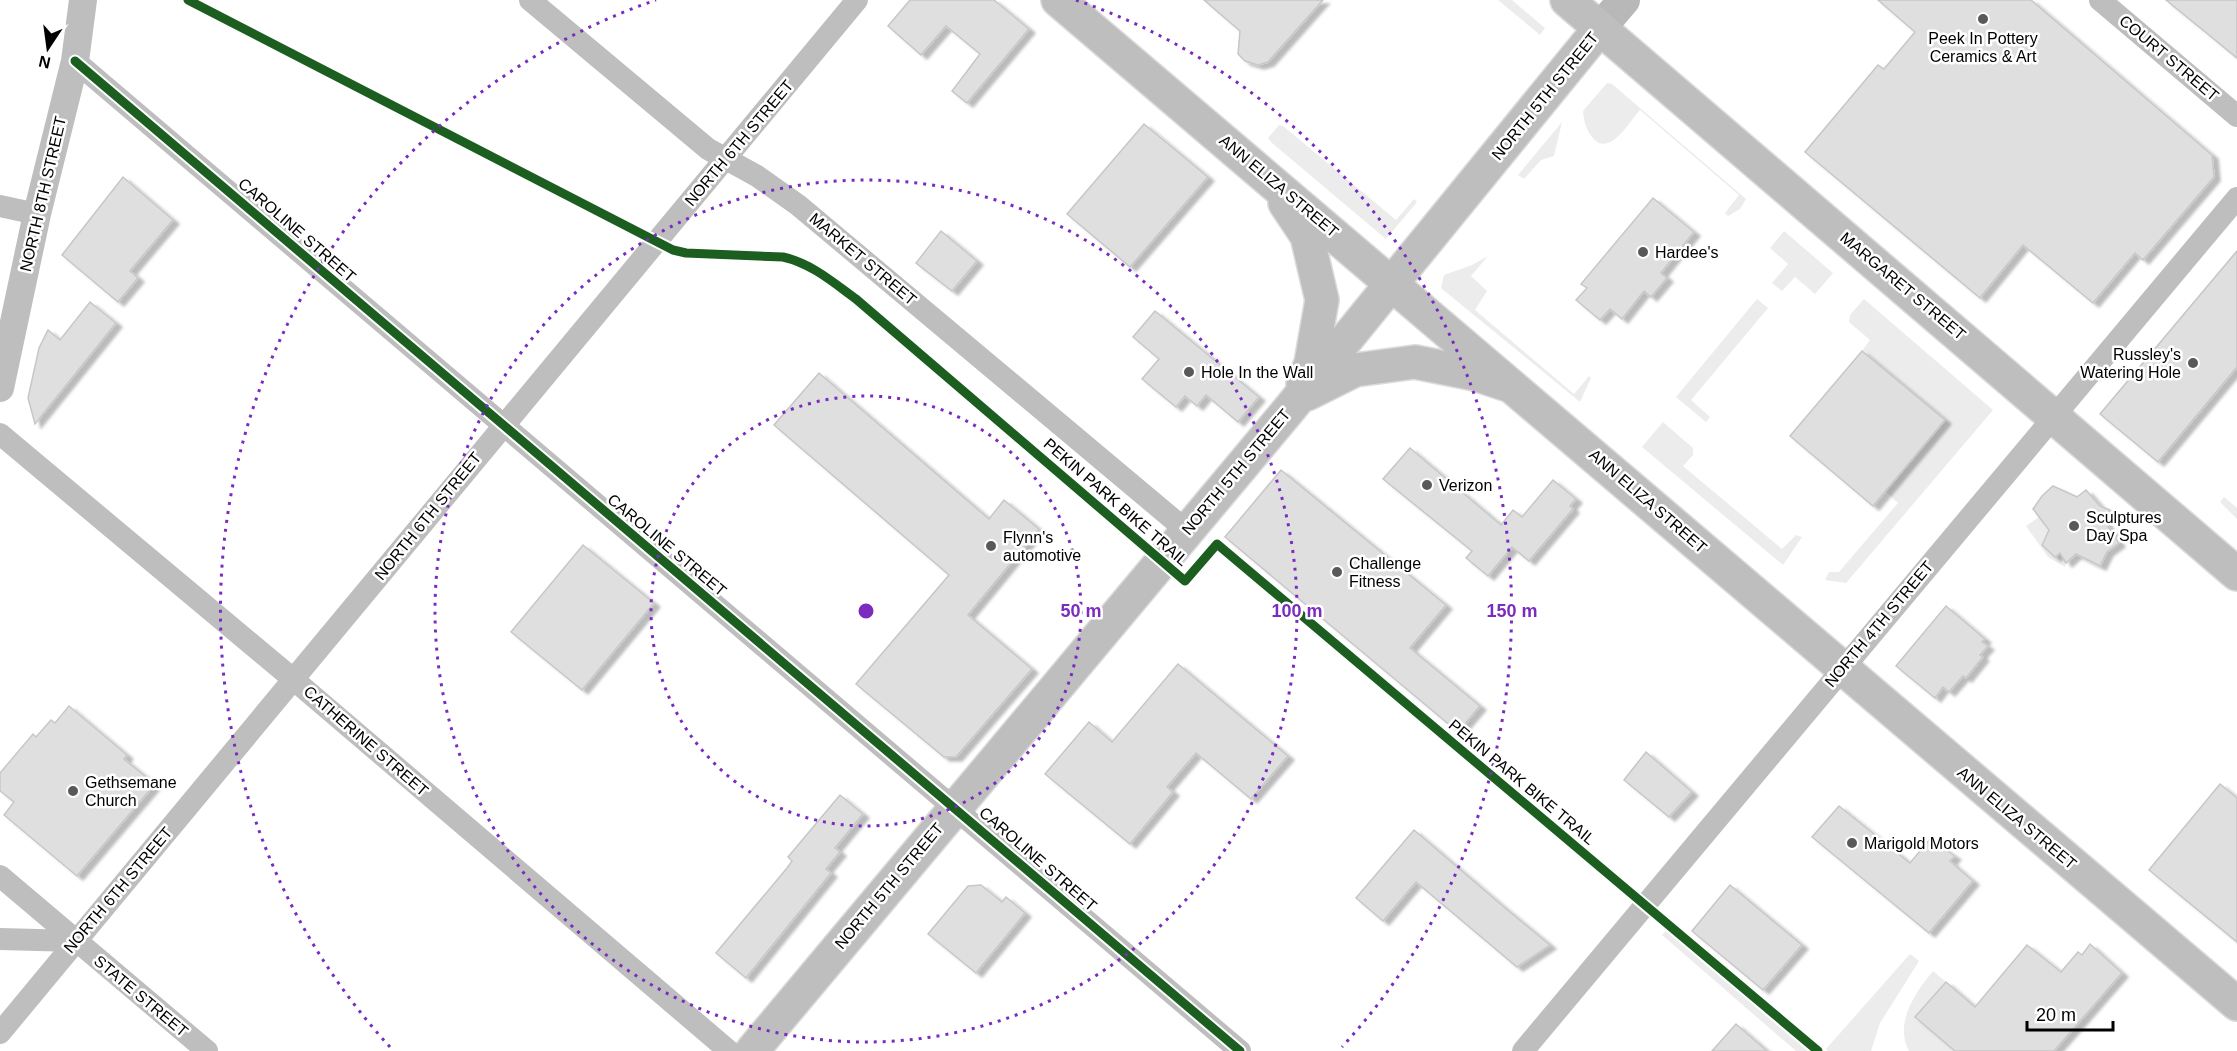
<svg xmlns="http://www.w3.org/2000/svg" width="2237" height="1051" viewBox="0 0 2237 1051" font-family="Helvetica,sans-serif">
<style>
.green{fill:#ececec}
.building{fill:#dfdfdf;stroke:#c7c7c7;stroke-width:1.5;filter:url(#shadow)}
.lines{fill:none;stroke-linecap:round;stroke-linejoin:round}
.primary-casing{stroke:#dbdbdb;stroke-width:36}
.minor{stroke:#bebebe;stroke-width:22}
.tertiary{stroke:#bebebe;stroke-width:28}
.secondary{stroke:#b8b8b8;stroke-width:32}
.primary{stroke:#bebebe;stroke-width:33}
.cycleway-casing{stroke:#fff;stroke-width:13}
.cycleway{stroke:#1b5e20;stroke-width:9}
.ring{fill:none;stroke:#7b2cbf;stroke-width:3;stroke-dasharray:3 6}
.poi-dot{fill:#595959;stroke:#fff;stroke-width:2}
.labels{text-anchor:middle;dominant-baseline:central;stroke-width:5;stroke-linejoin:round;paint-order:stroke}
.poi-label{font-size:16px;fill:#000;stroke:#fff;text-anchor:start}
.street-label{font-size:16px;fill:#000;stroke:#fff}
.centre{fill:#7b2cbf;stroke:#fff;stroke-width:3}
.ring-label{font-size:18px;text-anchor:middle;font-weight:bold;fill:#7b2cbf;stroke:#fff;stroke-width:5;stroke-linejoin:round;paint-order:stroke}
</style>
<defs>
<filter id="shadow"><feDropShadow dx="6" dy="4" stdDeviation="1.5" flood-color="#0004"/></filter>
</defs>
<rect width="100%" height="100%" fill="#fff"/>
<!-- green -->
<g class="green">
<path d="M1498 0H1512L1545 28 1540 35Z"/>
<path d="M1607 83 1612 84 1746 199 1740 209 1728 216 1725 213 1739 195 1640 110C1630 121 1609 158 1593 138 1586 130 1584 122 1583 111Z"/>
<path d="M1562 122 1554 156 1541 160 1524 179 1518 175Z"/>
<path d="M1279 125 1283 126 1396 220 1414 199 1417 202 1386 239 1272 143 1268 138Z"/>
<path d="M1784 231 1833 273 1815 294 1795 277 1782 291 1772 283 1788 264 1770 248Z"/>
<path d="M1488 256 1471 276 1487 291 1475 310 1574 394 1589 376 1591 378 1580 402 1441 288 1444 275 1472 265Z"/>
<path d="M1757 299 1768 308 1691 400 1710 417 1706 422 1676 397Z"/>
<path d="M1864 299 1993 410 1846 583 1825 580 1829 572H1839L1898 503 1885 491 1945 420 1862 351 1870 340 1849 322 1850 315Z"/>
<path d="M1663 422 1693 448V455L1683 466 1782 549 1796 535 1802 537 1783 565 1642 447Z"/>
<path d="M2224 497 2237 508V519L2220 502Z"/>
<path d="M2039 517 2049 530 2042 543 2060 553 2066 563 2065 567 2048 557 2026 526Z"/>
<path d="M1666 931 1808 1051H1796L1662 935Z"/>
<path d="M1910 954 1919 961 1880 1023 1871 1051H1828L1826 1049Z"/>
<path d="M1933 971 1946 982 1915 1017 1955 1051H1909C1894 1023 1915 993 1933 971Z"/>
</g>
<!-- building -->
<g class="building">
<path d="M910 0H994L1029 29 967 103 952 91 980 54 946 26 921 55 888 26Z"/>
<path d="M1204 0H1323L1268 62 1258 65 1245 61 1238 54 1240 31Z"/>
<path d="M1878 0H2031L2212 155 2214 177 2143 260 2135 253 2093 303 2023 245 1980 298 1805 152 1878 65 1884 69 1915 32Z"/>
<path d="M2166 0H2237V58L2204 31Z"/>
<path d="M1144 124 1208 177 1130 267 1067 214Z"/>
<path d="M123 177 173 220 130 271 138 278 118 302 62 255Z"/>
<path d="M1653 198 1694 232 1661 273 1667 278 1651 297 1644 291 1622 319 1610 309 1600 320 1576 300 1587 288 1581 284Z"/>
<path d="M941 231 977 261 952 291 916 263Z"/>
<path d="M2237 251V367L2158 462 2100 414Z"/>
<path d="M90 302 116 323 35 424 28 398 39 348 48 330 60 340Z"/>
<path d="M1155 311 1259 397 1238 422 1206 395 1197 406 1185 396 1176 407 1142 379 1159 359 1133 337Z"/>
<path d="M1862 351 1945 420 1873 506 1790 436Z"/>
<path d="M819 373 989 519 1004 500 1039 529 968 615 1032 669 956 757H944L856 684 949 575 774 425Z"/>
<path d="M1410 448 1501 525 1513 510 1522 517 1553 480 1576 499 1570 506 1573 509 1529 561 1512 547 1488 576 1466 558 1472 551 1383 479Z"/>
<path d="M1281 470 1446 605 1410 648 1480 706 1458 732 1225 537Z"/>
<path d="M2053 486 2077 497 2086 490 2100 506 2110 510 2104 520 2119 543 2107 552 2100 566 2076 554 2066 563 2060 553 2055 557 2042 545 2049 530 2033 509 2042 496Z"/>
<path d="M583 545 654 603 582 690 511 632Z"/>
<path d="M1946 606 1985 639 1982 642 1988 646 1980 655 1983 657 1966 678 1963 676 1949 692 1943 687 1935 698 1896 666Z"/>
<path d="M1178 664 1288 756 1251 799 1196 753 1167 787 1173 792 1130 844 1045 774 1089 722 1112 742Z"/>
<path d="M69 706 127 755 124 759 155 784 77 876 4 815 14 802 0 791V773L33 734 36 737 51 720 55 723Z"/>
<path d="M1646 752 1692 792 1669 817 1624 780Z"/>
<path d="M2220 784 2237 798V942L2149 870Z"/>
<path d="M840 795 863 814 835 848 840 852 826 869 831 873 746 978 716 953 787 868 792 861 788 857Z"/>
<path d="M1839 806 1910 863 1930 839 1955 856 1950 861 1973 881 1929 933 1812 837Z"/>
<path d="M1414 830 1504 907 1550 945 1517 967 1416 882 1383 921 1356 898Z"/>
<path d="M981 885 1002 902 1006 897 1025 913 976 973 928 934 968 886Z"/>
<path d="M1730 885 1802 945 1763 990 1692 931Z"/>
<path d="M2090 944 2122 973 2054 1051H1955L1915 1017 1946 982 1975 1007 2027 945 2061 972 2078 952 2082 955Z"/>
<path d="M1736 1024 1767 1051H1712Z"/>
</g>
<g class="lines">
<!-- primary casing -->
<g class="primary-casing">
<g id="primary">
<path d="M1058 0C1453 333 1843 671 2237 1004"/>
<path d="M1567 0 2237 574"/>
<path d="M1285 203 1307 236 1322 300 1311 363 1303 384"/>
<path d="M1307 394 1355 370 1415 362 1475 374 1505 384"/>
<path d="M752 1051 1287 412 1600 28"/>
</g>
</g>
<!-- minor -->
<g class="minor">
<path d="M530 0 708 149 757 176 798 205 1187 531"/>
<path d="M2100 0 2237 116"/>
<path d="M75 61 1240 1051"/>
<path d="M0 206 37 214"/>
<path d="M0 434 293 679 729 1051"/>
<path d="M0 876 207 1051"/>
<path d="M0 939 75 941"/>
<path d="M0 1033 857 0"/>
<path d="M1523 1051 2237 198"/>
</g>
<!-- tertiary -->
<path class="tertiary" d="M0 388 37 214 75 61 83 0"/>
<!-- secondary -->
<path class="secondary" d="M1600 28 1624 0"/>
<!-- primary -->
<use href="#primary" class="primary"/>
<!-- cycleway casing -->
<g class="cycleway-casing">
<g id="cycleway">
<path d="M188 0 673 250 686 253 783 257C811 263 834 283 856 299L1185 581 1217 544 1818 1051"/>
<path d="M75 61 1240 1051"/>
</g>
</g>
<!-- cycleway -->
<use href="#cycleway" class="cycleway"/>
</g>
<!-- distance rings -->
<g class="ring">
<circle cx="866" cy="611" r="215"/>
<circle cx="866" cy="611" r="431"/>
<path d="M390 1047A646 646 0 0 1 656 0M1076 0A646 646 0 0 1 1342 1047"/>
</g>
<!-- markers -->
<g class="poi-dot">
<circle cx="1983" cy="19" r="6"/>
<circle cx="1643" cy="252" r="6"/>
<circle cx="2193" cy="363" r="6"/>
<circle cx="1189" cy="372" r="6"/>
<circle cx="1427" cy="485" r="6"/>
<circle cx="2074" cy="526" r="6"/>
<circle cx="991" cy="546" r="6"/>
<circle cx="1337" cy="572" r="6"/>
<circle cx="73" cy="791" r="6"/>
<circle cx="1852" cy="843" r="6"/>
</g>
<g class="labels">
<!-- poi labels -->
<g class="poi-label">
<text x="1983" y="38" text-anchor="middle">Peek In Pottery<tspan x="1983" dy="18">Ceramics &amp; Art</tspan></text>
<text x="1655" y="252">Hardee's</text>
<text x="2181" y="354" text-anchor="end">Russley's<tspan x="2181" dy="18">Watering Hole</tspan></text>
<text x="1201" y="372">Hole In the Wall</text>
<text x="1439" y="485">Verizon</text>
<text x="2086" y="517">Sculptures<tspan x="2086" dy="18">Day Spa</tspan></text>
<text x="1003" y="537">Flynn's<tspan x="1003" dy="18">automotive</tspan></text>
<text x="1349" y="563">Challenge<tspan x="1349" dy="18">Fitness</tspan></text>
<text x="85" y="782">Gethsemane<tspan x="85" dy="18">Church</tspan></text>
<text x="1864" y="843">Marigold Motors</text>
</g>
<!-- street labels -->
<g class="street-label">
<text transform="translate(2169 58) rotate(40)">COURT STREET</text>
<text transform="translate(1545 96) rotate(-51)">NORTH 5TH STREET</text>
<text transform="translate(739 143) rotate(-50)">NORTH 6TH STREET</text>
<text transform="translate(1279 186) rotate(40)">ANN ELIZA STREET</text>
<text transform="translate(43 194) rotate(-77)">NORTH 8TH STREET</text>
<text transform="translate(297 230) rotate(41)">CAROLINE STREET</text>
<text transform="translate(863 259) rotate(40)">MARKET STREET</text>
<text transform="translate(1903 286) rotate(40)">MARGARET STREET</text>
<text transform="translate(1236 472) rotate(-50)">NORTH 5TH STREET</text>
<text transform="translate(1648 501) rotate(41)">ANN ELIZA STREET</text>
<text transform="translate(1116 502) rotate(41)">PEKIN PARK BIKE TRAIL</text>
<text transform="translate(428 516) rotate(-51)">NORTH 6TH STREET</text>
<text transform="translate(667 545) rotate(40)">CAROLINE STREET</text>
<text transform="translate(1879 624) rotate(-50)">NORTH 4TH STREET</text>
<text transform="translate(366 741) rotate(41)">CATHERINE STREET</text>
<text transform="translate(1522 782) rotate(40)">PEKIN PARK BIKE TRAIL</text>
<text transform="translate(2017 818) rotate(40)">ANN ELIZA STREET</text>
<text transform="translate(1038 859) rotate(41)">CAROLINE STREET</text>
<text transform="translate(889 886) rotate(-50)">NORTH 5TH STREET</text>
<text transform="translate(118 890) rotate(-50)">NORTH 6TH STREET</text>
<text transform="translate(141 996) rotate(40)">STATE STREET</text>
</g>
</g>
<circle cx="866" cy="611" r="9" class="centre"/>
<g class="ring-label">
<text x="1081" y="617">50 m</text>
<text x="1297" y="617">100 m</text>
<text x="1512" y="617">150 m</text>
</g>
<!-- north arrow -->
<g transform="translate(48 48) rotate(193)" stroke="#ffffff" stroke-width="4.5" paint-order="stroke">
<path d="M0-4.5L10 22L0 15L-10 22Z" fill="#000000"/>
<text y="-9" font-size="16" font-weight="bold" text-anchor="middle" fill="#000000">N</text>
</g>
<!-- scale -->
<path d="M2027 1021v9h86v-9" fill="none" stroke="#000000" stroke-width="3"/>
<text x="2036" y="1021" font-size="18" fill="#000000" stroke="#ffffff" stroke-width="4.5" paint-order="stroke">20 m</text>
</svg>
